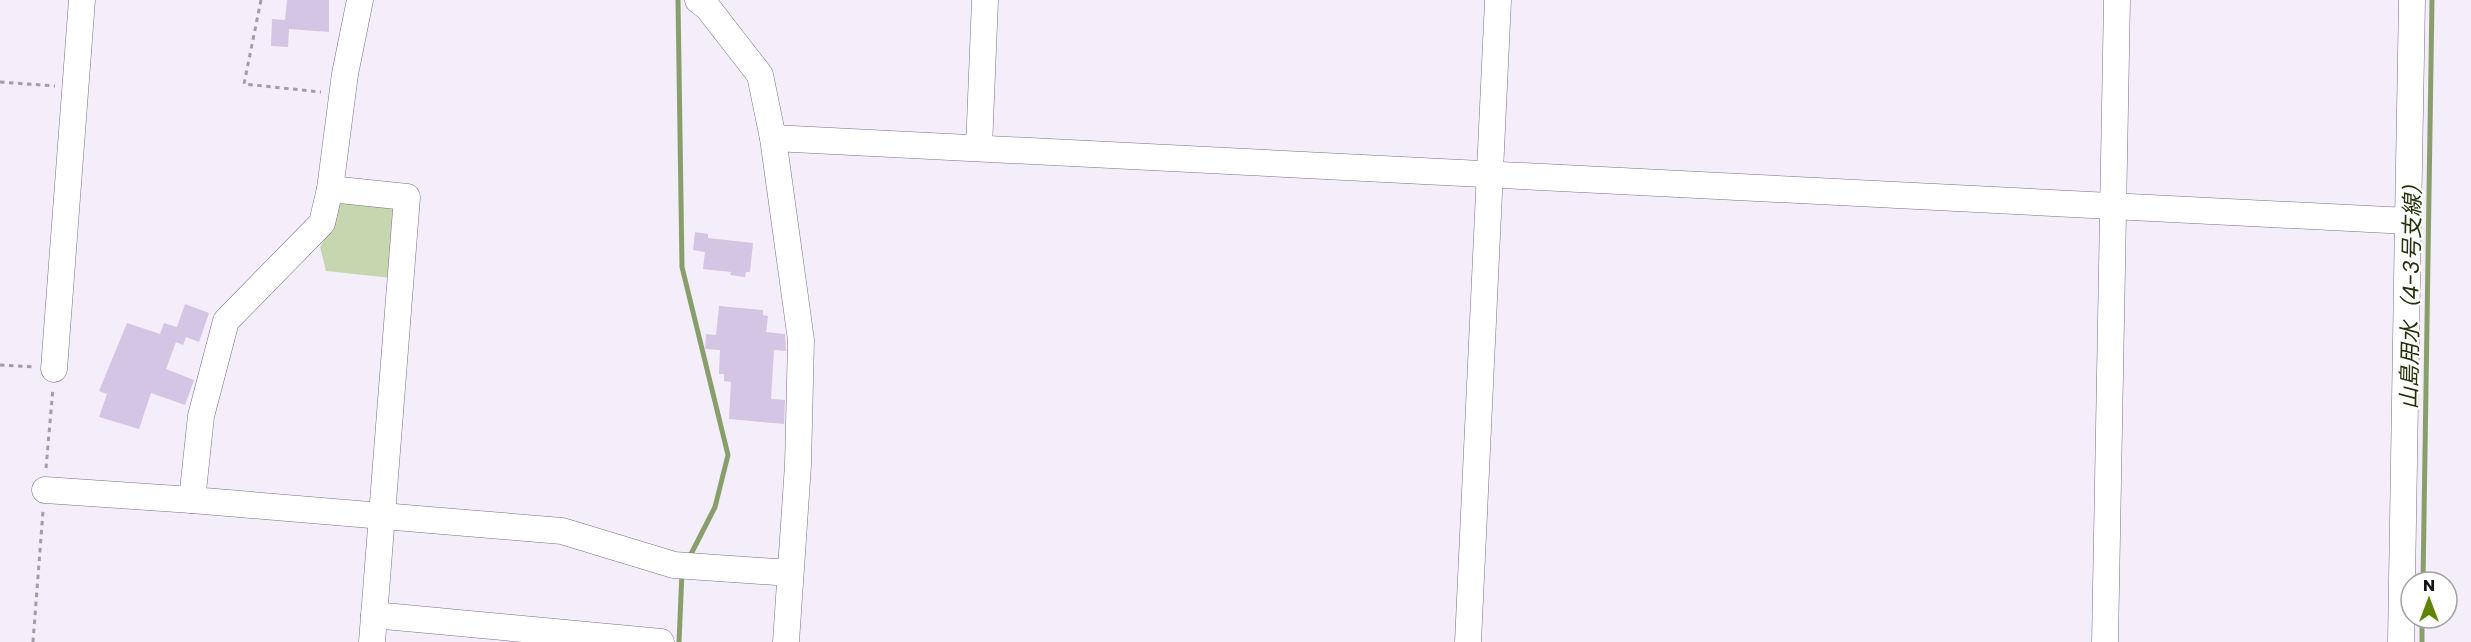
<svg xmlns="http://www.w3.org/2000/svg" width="2471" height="642" viewBox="0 0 2471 642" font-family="Poppins,'Noto Sans JP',sans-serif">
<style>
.green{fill:#c6d7b0}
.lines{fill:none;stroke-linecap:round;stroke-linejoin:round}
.stream{stroke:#899f6b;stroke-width:5}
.building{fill:#d3c5e3}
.minor-casing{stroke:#7a6e89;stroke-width:27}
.path{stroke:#a39da9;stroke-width:3;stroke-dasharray:4.5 4.5;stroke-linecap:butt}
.minor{stroke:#fff;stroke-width:26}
.labels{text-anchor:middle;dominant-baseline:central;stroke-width:4.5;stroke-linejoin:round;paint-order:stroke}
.water-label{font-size:22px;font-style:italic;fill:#223108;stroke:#fff}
</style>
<rect width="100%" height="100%" fill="#f4eefa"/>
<!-- green -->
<path class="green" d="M344 199 397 203 392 278 326 271 320 247 331 229 336 209Z"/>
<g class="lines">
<!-- stream -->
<g class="stream">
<path d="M678 0 682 267 728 455 715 507 689 558"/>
<path d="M2423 582 2432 0"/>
<path d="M679 642 682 572"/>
<path d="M2422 642V618"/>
</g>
</g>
<!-- building -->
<g class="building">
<path d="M287 0H329V32L289 29 288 47 271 46 272 19 285 20Z"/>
<path d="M695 232 708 234V238L753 243 750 272H746L745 277 730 275 731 272 703 269 705 252 693 250Z"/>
<path d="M185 304 209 313 199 342 186 337 183 345 176 342 166 369 194 380 185 405 151 393 139 429 99 417 107 394 99 391 127 323 160 334 164 323 177 327Z"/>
<path d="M719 306 763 310V315L768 316 766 332 785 334 786 351 774 350 771 399 785 400 784 424 729 419 731 382 724 381V374H719L720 350 705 349 706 334 716 335Z"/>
</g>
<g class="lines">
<!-- minor casing -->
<g class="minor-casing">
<g id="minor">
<path d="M360 0 345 74 330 189 322 223 226 321 201 416 192 500 562 531 674 565 790 573"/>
<path d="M698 0 708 8 760 75 773 138 801 340 798 465 786 642"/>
<path d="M773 138 2408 221 2412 0"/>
<path d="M979 148 985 0"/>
<path d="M330 189 407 197 372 642"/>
<path d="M54 369 82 0"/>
<path d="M45 490 192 500"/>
<path d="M374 615 661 642"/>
<path d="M1468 642 1498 0"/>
<path d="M2105 642 2117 0"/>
<path d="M2401 642 2408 221"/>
</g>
</g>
<!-- path -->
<g class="path">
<path d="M261 0 244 84 321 92"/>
<path d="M0 82 55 86"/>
<path d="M0 365 34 367"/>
<path d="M46 468 53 388"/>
<path d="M33 642 43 511"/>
</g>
<!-- minor -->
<use href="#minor" class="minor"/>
</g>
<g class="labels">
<!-- water labels -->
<g class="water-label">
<text transform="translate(2411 291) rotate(-89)">山島用水（4-3号支線）</text>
</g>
</g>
<!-- north arrow -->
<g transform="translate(2429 600)"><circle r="28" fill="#ffffff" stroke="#a2a0a4" stroke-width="1.5"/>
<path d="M0-4.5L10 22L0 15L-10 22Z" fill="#5f8405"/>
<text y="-9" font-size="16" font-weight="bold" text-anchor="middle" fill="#16111c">N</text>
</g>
</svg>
